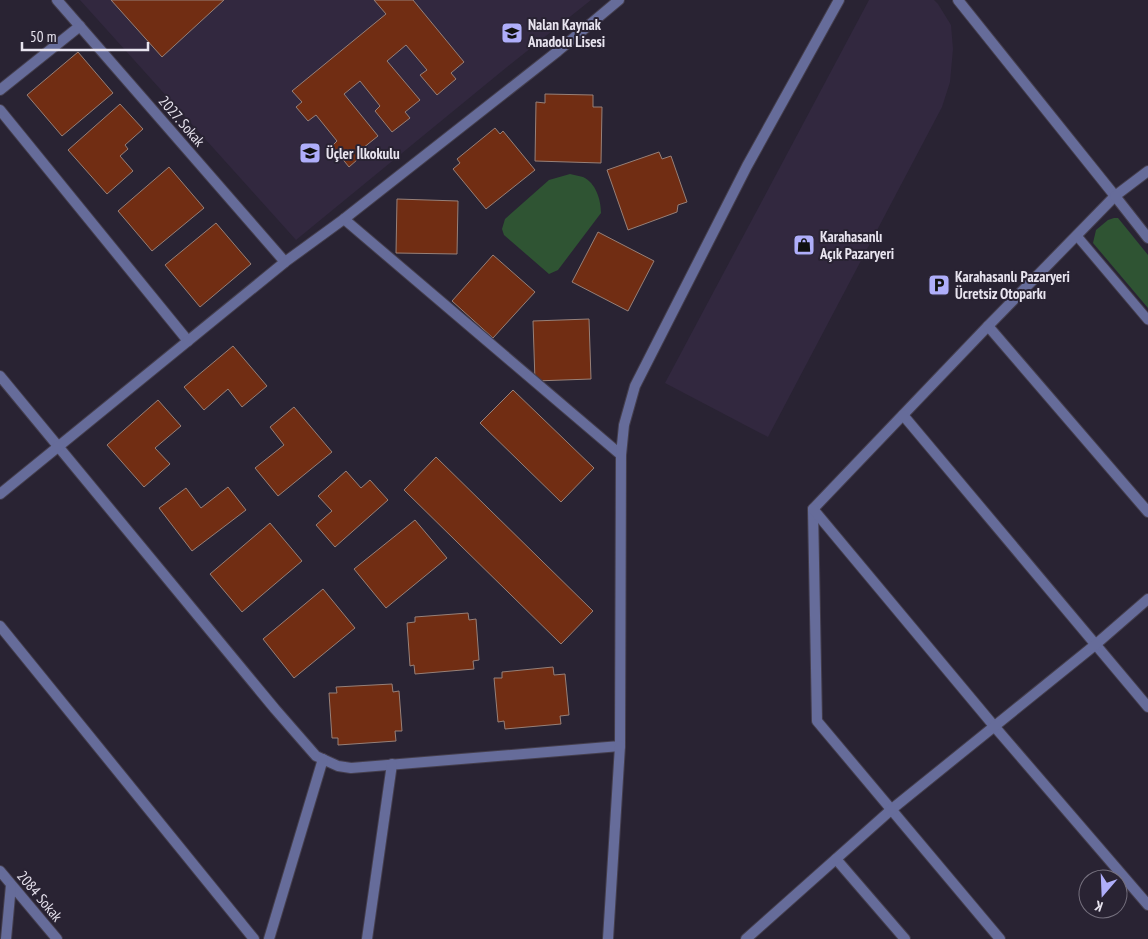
<svg xmlns="http://www.w3.org/2000/svg" width="1148" height="939" viewBox="0 0 1148 939" font-family="'PT Sans Narrow',sans-serif">
<style>
.built{fill:#32283f}
.green{fill:#2f5433}
.building{fill:#712d13;stroke:#978078}
.lines{fill:none;stroke-linecap:round;stroke-linejoin:round}
.service-casing{stroke:#443e4d;stroke-width:11}
.minor-casing{stroke:#443e4d;stroke-width:12}
.service{stroke:#666c9a;stroke-width:9}
.minor{stroke:#666c9a;stroke-width:10}
.labels{text-anchor:middle;dominant-baseline:central;stroke-width:4;stroke-linejoin:round;paint-order:stroke}
.poi-label{font-size:15px;font-weight:bold;fill:#e8e4ef;stroke:#292333;text-anchor:start}
.street-label{font-size:15px;fill:#e8e4ef;stroke:#292333}
</style>
<rect width="100%" height="100%" fill="#292333"/>
<!-- built -->
<g class="built">
<path d="M80 0H591L507 67 296 240Z"/>
<path d="M869 0H934L938 4 951 25 953 49 950 82 942 107 768 437 665 383Z"/>
</g>
<!-- green -->
<g class="green">
<path d="M570 174C574 175 579 176 583 177 596 183 601 200 601 213L558 270 549 274 504 235 502 229 505 219 549 180Z"/>
<path d="M1114 218H1118L1148 255V308L1093 243 1096 230 1108 220Z"/>
</g>
<!-- building -->
<g class="building">
<path d="M111 0H224L162 57Z"/>
<path d="M374 0H413L464 62 451 73 456 79 437 95 420 75 427 70 406 45 387 61 420 100 405 112 410 118 392 132 375 111 380 106 360 81 344 94 378 136 363 148 366 152 349 167 332 146 337 141 316 115 308 121 296 107 302 102 292 91 386 14Z"/>
<path d="M78 52 113 93 62 136 27 95Z"/>
<path d="M545 94 593 95V107H602L601 163 535 161 536 102 545 103Z"/>
<path d="M120 104 143 129 125 145 128 149 120 156 133 171 107 194 68 150Z"/>
<path d="M495 128 500 134 503 131 535 170 486 209 453 169 460 163 457 159Z"/>
<path d="M659 152 662 159 671 156 687 202 678 205 677 212 628 230 607 170Z"/>
<path d="M169 167 204 208 152 251 118 211Z"/>
<path d="M397 199 458 201 457 254 396 253Z"/>
<path d="M216 223 251 264 200 307 165 265Z"/>
<path d="M598 232 654 261 628 311 572 282Z"/>
<path d="M493 255 535 292 493 338 452 301Z"/>
<path d="M589 319 591 379 535 381 533 321Z"/>
<path d="M233 346 267 386 242 407 228 389 204 410 184 387Z"/>
<path d="M513 390 594 468 561 502 480 423Z"/>
<path d="M158 400 181 426 155 448 170 464 144 487 107 445Z"/>
<path d="M294 407 332 452 278 496 255 468 284 445 270 427Z"/>
<path d="M436 457 593 611 561 644 404 490Z"/>
<path d="M346 471 361 488 370 480 388 500 335 547 316 525 332 511 318 496Z"/>
<path d="M228 487 246 510 192 551 159 508 186 488 201 508Z"/>
<path d="M415 520 447 558 386 608 354 569Z"/>
<path d="M270 523 302 561 242 612 210 574Z"/>
<path d="M323 589 355 628 294 678 263 639Z"/>
<path d="M468 613 469 620 476 619 479 660 473 661 474 669 415 674 414 665 410 666 407 623 415 622V617Z"/>
<path d="M553 667 554 675 565 674 569 715 560 716 561 724 505 729 504 721 498 722 494 678H502V672Z"/>
<path d="M392 684 393 692 399 691 402 731H395L396 741 338 745V738H332L329 693H337L336 687Z"/>
</g>
<g class="lines">
<!-- service casing -->
<g class="service-casing">
<path id="service" d="M1077 236 1148 320"/>
</g>
<!-- minor casing -->
<g class="minor-casing">
<g id="minor">
<path d="M57 0 285 262"/>
<path d="M958 0 1115 196 988 326 813 509 817 721 1000 939"/>
<path d="M0 90 80 26"/>
<path d="M0 110 188 341"/>
<path d="M1148 171 1115 196 1148 238"/>
<path d="M344 219 621 455"/>
<path d="M988 326 1148 512"/>
<path d="M0 376 275 709 316 756 338 766 351 768 620 746 621 455 624 425 635 386 747 166 839 0"/>
<path d="M903 415 1148 707"/>
<path d="M0 494 285 262 344 219 558 51 619 0"/>
<path d="M813 509 994 726 1148 905"/>
<path d="M0 626 254 939"/>
<path d="M836 859 905 939"/>
<path d="M0 871 57 939"/>
<path d="M6 939 11 885"/>
<path d="M269 939 323 759"/>
<path d="M367 939 392 764"/>
<path d="M608 939 620 746"/>
<path d="M746 939 892 809 1095 645 1148 599"/>
</g>
</g>
<!-- service -->
<use href="#service" class="service"/>
<!-- minor -->
<use href="#minor" class="minor"/>
</g>
<!-- icons -->
<defs>
<g id="school-square" transform="scale(1.125)"><rect x="-9" y="-9" width="18" height="18" rx="4" fill="#afaefa" stroke="#292333"/><path d="M0-5L7-2L0 1L-7-2ZM-4 1L0 2.5L4 1V4Q0 6-4 4Z" fill="#111"/></g>
<g id="shop-square" transform="scale(1.125)"><rect x="-9" y="-9" width="18" height="18" rx="4" fill="#afaefa" stroke="#292333"/><path d="M-5-2.5h2.3a2.7 3.5 0 0 1 5.4 0H5L5.5 6h-11ZM-1.5-2.5h3a1.5 2.3 0 0 0-3 0Z" fill="#111"/></g>
<g id="parking-square" transform="scale(1.125)"><rect x="-9" y="-9" width="18" height="18" rx="4" fill="#afaefa" stroke="#292333"/><path d="M-3.5-5.5H1a3.5 3.5 0 0 1 0 7H-1V5.5H-3.5ZM-1-3.4V-.6H.8a1.4 1.4 0 0 0 0-2.8Z" fill="#111"/></g>
</defs>
<g fill-rule="evenodd">
<use href="#school-square" x="512" y="33"/>
<use href="#school-square" x="310" y="153"/>
<use href="#shop-square" x="804" y="245"/>
<use href="#parking-square" x="939" y="285"/>
</g>
<g class="labels">
<!-- poi labels -->
<g class="poi-label">
<text x="528" y="24">Nalan Kaynak<tspan x="528" dy="17">Anadolu Lisesi</tspan></text>
<text x="326" y="153">Üçler İlkokulu</text>
<text x="820" y="236">Karahasanlı<tspan x="820" dy="17">Açık Pazaryeri</tspan></text>
<text x="955" y="276">Karahasanlı Pazaryeri<tspan x="955" dy="17">Ücretsiz Otoparkı</tspan></text>
</g>
<!-- street labels -->
<g class="street-label">
<text transform="translate(182 121) rotate(49)">2027. Sokak</text>
<text transform="translate(40 896) rotate(50)">2084 Sokak</text>
</g>
</g>
<!-- north arrow -->
<g transform="translate(1103 894) rotate(199)"><circle r="24" fill="#292333" stroke="#75707e"/>
<path d="M0-4L9 19L0 12L-9 19Z" fill="#afaefa"/>
<text y="-8" font-size="14" font-weight="bold" text-anchor="middle" fill="#e8e4ef">K</text>
</g>
<!-- scale -->
<path d="M22 42v8h126v-8" fill="none" stroke="#e8e4ef" stroke-width="2.5"/>
<text x="30" y="42" font-size="15" fill="#e8e4ef" stroke="#292333" stroke-width="4" paint-order="stroke">50 m</text>
</svg>
